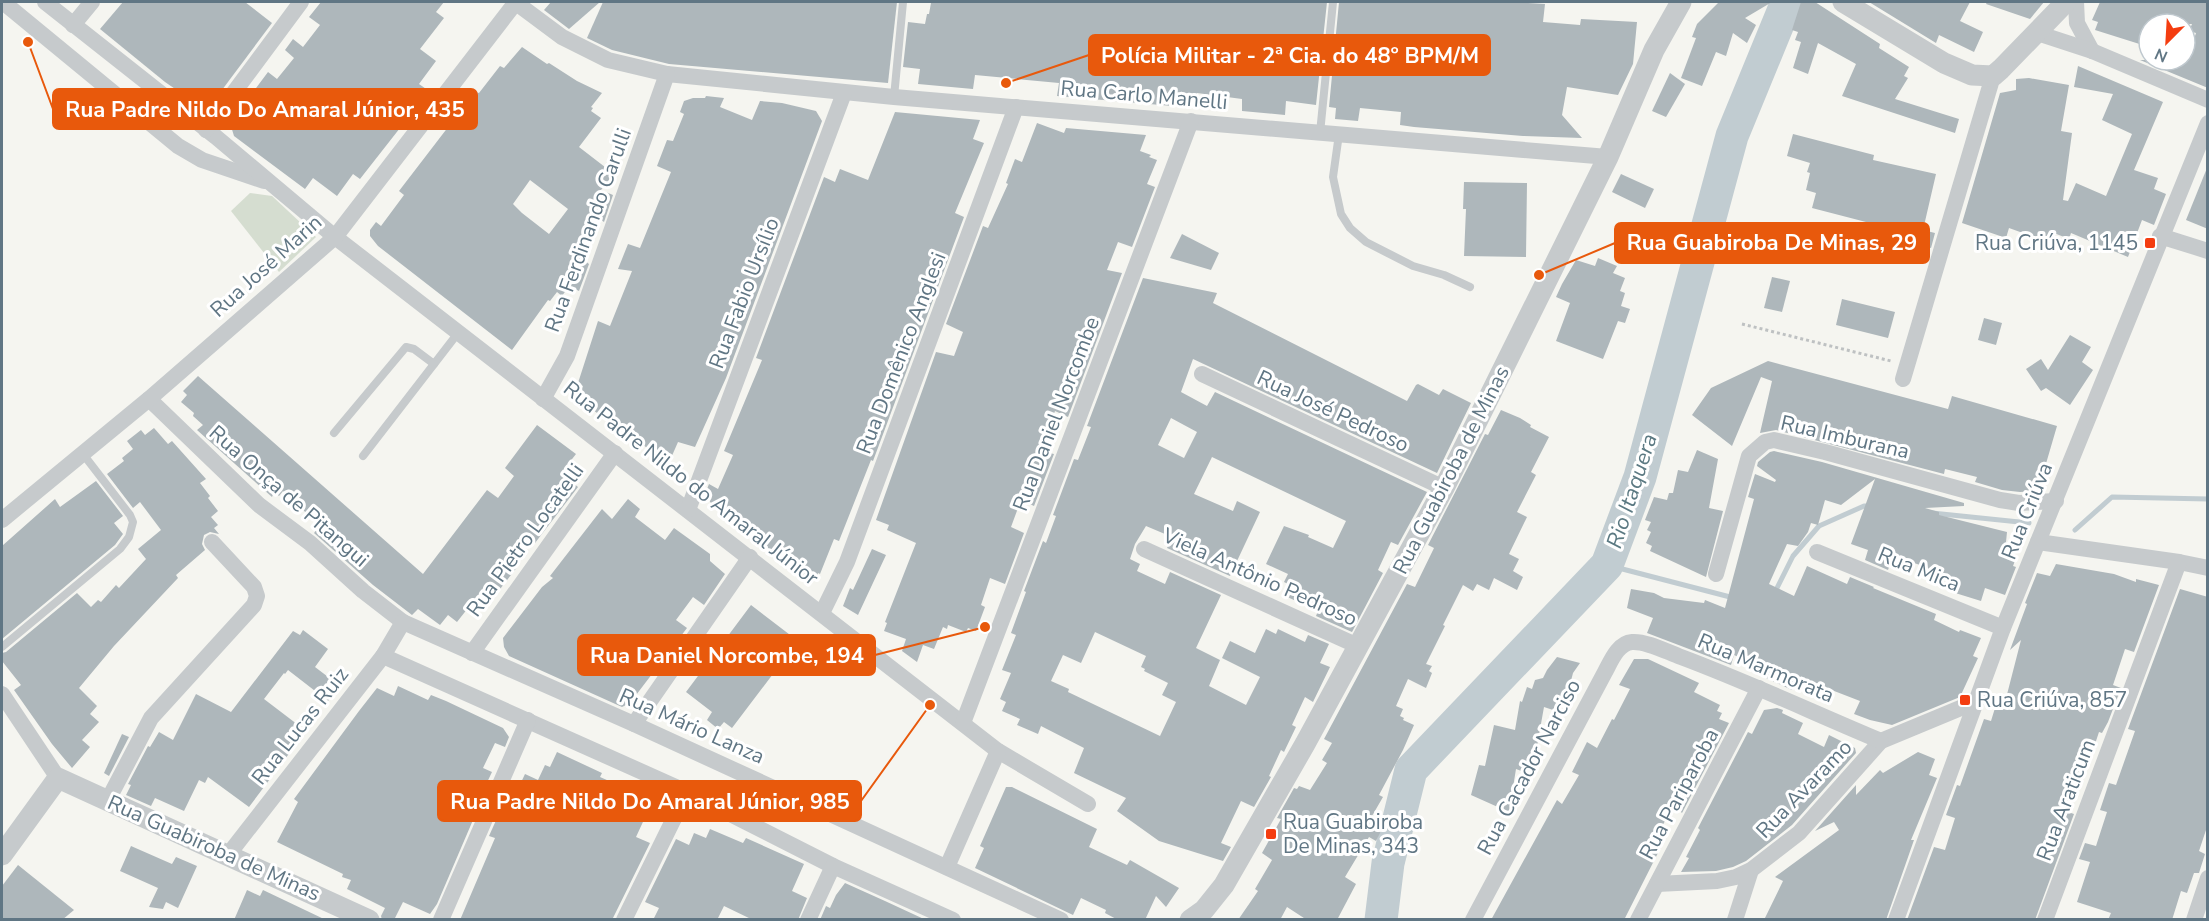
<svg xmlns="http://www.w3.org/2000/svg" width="2209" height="921" viewBox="0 0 2209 921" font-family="'Nunito Sans',sans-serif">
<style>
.green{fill:#d5ddd0}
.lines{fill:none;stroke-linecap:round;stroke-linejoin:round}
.stream{stroke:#c1ccd1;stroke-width:5}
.river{stroke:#c1ccd1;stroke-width:33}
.building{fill:#aeb7bb;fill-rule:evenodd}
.path{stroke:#bec1c2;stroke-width:3;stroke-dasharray:3 3;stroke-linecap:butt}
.service{stroke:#c6cacc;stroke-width:8}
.minor{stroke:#c6cacc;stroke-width:16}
.tertiary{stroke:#c6cacc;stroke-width:21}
.poi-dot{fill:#f43d10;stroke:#fff;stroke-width:2}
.labels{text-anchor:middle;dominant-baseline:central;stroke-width:6;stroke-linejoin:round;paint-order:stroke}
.street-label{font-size:21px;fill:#607684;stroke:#fff}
.poi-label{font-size:21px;fill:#607684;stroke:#fff;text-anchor:start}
.water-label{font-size:22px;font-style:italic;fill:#5b7982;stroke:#fff}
.leader{fill:none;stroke:#e8590c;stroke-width:2}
.callout-dot{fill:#e8590c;stroke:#fff;stroke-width:2}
.callout{fill:#e8590c;stroke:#e8590c;stroke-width:2}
.callout-label{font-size:22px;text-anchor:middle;font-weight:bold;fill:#fff}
</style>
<rect width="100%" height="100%" fill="#f5f5f0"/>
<!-- green -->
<path class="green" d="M250 193 272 196 316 237 279 272 231 211Z"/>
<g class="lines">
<!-- stream -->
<g class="stream">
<path d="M1932 513 2029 523"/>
<path d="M2075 530 2112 497 2208 499"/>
<path d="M1607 565 1734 598"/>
<path d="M1775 592 1793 556 1819 526 1864 506H1869"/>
</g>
<!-- river -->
<path class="river" d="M1381 920 1388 863 1411 770 1607 565 1640 477 1732 136 1787 2"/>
</g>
<!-- building -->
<g class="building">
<path d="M123 2H245L272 23 219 94 208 106H200L165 82 100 29Z"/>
<path d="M321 2H444L436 12 444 18 420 49 436 61 419 84 429 91 360 179 353 174 337 196 313 178 305 189 234 136 230 123 268 72 277 79 294 58 285 50 293 39 303 47 320 25 309 17Z"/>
<path d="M551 2H600L569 29 544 10Z"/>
<path d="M603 2H897L888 83 669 64 612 50 587 38Z"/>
<path d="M933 2H1327L1316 105 1286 101 1285 115 1242 111V99L1197 93V95L1185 93 1184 107 1057 96 1059 83 975 75 973 89 918 84 920 69 903 67 908 22 925 24 927 14H929L931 3Z"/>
<path d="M1339 2H1514L1545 4 1543 22 1580 25 1581 19 1637 22 1633 64 1618 95 1567 87 1562 115 1582 138 1523 136 1414 127 1400 125 1401 112 1360 108 1358 121 1335 119 1336 108 1329 107Z"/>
<path d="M1719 2H1772L1745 18 1756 25 1747 43 1733 33 1726 56 1716 52 1702 86 1681 78 1696 38 1692 37 1697 24Z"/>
<path d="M1801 2H1815L1880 44 1879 48 1909 67 1904 76 1908 78 1895 99 1959 119 1955 133 1842 96 1856 64 1818 43 1808 74 1793 68 1801 42 1795 40 1798 32 1792 30Z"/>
<path d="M1869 2H1970L1960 21 1983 32 1974 52 1939 35 1936 43Z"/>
<path d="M1987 2H2044L2030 19 1986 4Z"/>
<path d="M2100 2H2208V88L2140 60H2187L2196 33 2189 31 2192 24H2149V47L2095 30 2098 22 2092 20Z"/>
<path d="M522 47 547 64 549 63 577 81 602 93 591 107 593 108 591 111 601 118 579 147 614 174 601 190 613 195 604 222 596 216 572 251 589 264 579 291 569 286 562 296 557 292 550 301 548 300 512 350 378 246 370 236V230L376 222 381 226 404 195 399 191 475 92 479 93 500 66 504 68ZM530 180 568 209 549 234 522 213 513 204Z"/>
<path d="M2078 66 2163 102 2134 170 2158 178 2154 189 2166 194 2154 225 2142 220 2128 257 2071 233 2069 239 2054 233 2051 243 2009 228 2006 238 1962 223 2000 93 2016 90V79L2029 78 2069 85 2061 131 2072 133 2063 200 2068 201 2076 183 2106 196 2132 134 2102 120 2113 94 2074 87Z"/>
<path d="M1670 73 1685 84 1666 117 1652 111Z"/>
<path d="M706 96 724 98 720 107 752 120 760 101 782 103 816 111 822 121 726 378 695 447 678 442 671 458 658 453 657 456 601 411 600 415 577 399 583 386 578 383 598 321 610 326 632 271 618 269 628 244 640 248 671 172 657 166 667 140 673 141 684 114 680 112 684 101 693 98H705Z"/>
<path d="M895 112 980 120 973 139 984 143 955 213 964 217 873 461 871 460 839 541 834 539 820 574 818 573 817 576 808 572 806 577 764 545 765 541 722 507 721 510 710 502 709 497 705 494 709 484 718 489 733 455 724 451 762 360 756 358 824 177 835 182 840 169 868 180Z"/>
<path d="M1037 123 1064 133 1066 128 1146 135 1140 151 1151 155 1149 157 1157 160 1147 184 1155 187 1132 247 1118 242 1107 270 1122 273 1068 417 1055 411 1040 451 1054 454 1034 506 1021 500 1011 527 1024 533 1005 584 990 578 981 605 985 607 976 631 968 628 966 632 948 625 947 629 943 627 934 649 923 645 917 662 902 651 906 639 884 631 887 623 885 622 916 543 887 530 889 525 876 520 936 352 954 356 963 332 946 324 983 226 988 228 1008 184 1006 183 1015 159 1022 162Z"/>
<path d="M1793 134 1874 155 1873 160 1936 174 1923 230 1935 233 1931 248 1913 243 1908 259 1860 246 1866 222 1812 208 1816 193 1806 190 1810 173 1807 172 1810 163 1787 156Z"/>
<path d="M2207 168H2208V229L2186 220Z"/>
<path d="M1621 174 1654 189 1645 208 1612 192Z"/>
<path d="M1464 182 1527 183 1526 257 1464 256 1466 209H1463Z"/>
<path d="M1182 234 1219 253 1211 270 1170 258Z"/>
<path d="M1598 258 1617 266 1613 273 1625 278 1620 291 1625 293 1621 306 1630 309 1625 323 1618 321 1603 359 1556 341 1570 303 1556 297 1562 284 1576 260 1595 266Z"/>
<path d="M1772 277 1790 281 1782 312 1764 308Z"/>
<path d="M1143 278 1217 293 1213 303 1407 401 1416 385 1418 384 1439 395 1443 389 1471 403 1437 473 1193 359 1181 392 1207 406 1215 392 1427 492 1398 545 1391 542 1378 570 1383 573 1352 632 1316 616 1318 611 1283 595 1288 584 1284 582 1288 574 1266 564 1284 526 1309 535 1308 537 1333 548 1346 521 1212 457 1194 494 1233 511 1237 501 1260 512 1230 576 1167 548 1172 537 1146 526 1135 544 1130 559 1140 564 1137 571 1165 584 1170 572 1221 595 1196 648 1220 660 1209 686 1246 705 1260 677 1222 658 1230 641 1255 653 1266 629 1276 634 1278 629 1305 642 1308 635 1329 644 1320 663 1330 667 1313 702 1305 697 1292 725 1296 727 1284 752 1281 750 1269 776 1271 777 1254 807 1241 801 1221 843 1231 847 1223 861 1159 841 1117 811 1126 798 1074 773 1084 748 1041 726 1038 734 1017 725 1020 719 1002 711 1006 702 1000 699 1011 673 1002 670 1016 635 1011 633 1026 592 1024 591 1043 541 1046 543 1056 516 1053 515 1074 459 1078 460 1091 427 1087 426ZM1171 418 1197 432 1184 458 1158 445ZM1095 632 1146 656 1141 667 1145 669 1144 671 1168 683 1162 695 1176 702 1160 736 1068 692 1069 689 1051 681 1063 655 1081 663Z"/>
<path d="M1842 299 1895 312 1888 338 1836 325Z"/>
<path d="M1984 318 2002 323 1996 345 1978 340Z"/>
<path d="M2070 335 2091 347 2082 362 2093 370 2070 405 2046 388 2041 391 2026 369 2041 359 2048 370Z"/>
<path d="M1768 361 1948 409 1952 396 2057 426 2038 491 2020 492 2002 490 1975 482 1977 477 1945 469 1944 474 1776 430 1760 433 1772 381 1761 377 1732 446 1692 415 1711 388Z"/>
<path d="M198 376 423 574 487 490 498 498 514 476 505 468 537 425 576 454 569 463 580 473 573 483 578 487 535 543 525 536 516 547 508 557 518 566 490 602 479 594 457 622 448 615 440 625 418 609 412 615 373 585 314 533 320 526 283 491 279 496 274 492 272 497 197 430 203 425 193 416 194 413 181 402 187 395 183 391Z"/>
<path d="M1501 410 1520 418 1531 425 1530 427 1549 437 1531 472 1536 475 1517 512 1527 517 1509 554 1519 559 1513 571 1523 577 1517 590 1494 578 1489 590 1477 584 1473 591 1463 585 1443 625 1445 626 1426 664 1432 666 1429 671 1432 673 1426 688 1408 679 1396 706 1403 709 1400 716 1404 718 1403 720 1414 725 1403 750 1379 795 1383 797 1372 816 1382 823 1380 833 1376 841 1369 837 1345 877 1356 884 1337 920H1307L1287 907 1280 920H1238L1258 891 1255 889 1272 860 1262 853 1281 819 1277 818 1294 788 1297 789 1299 786 1310 790 1327 763 1322 760 1332 743 1324 739 1407 584 1415 587 1434 548 1428 545 1485 434 1488 435Z"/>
<path d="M154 428 168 444 172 441 206 479 200 483 210 496 208 498 218 511 211 517 218 525 214 528 219 534 210 532 204 535 202 544 205 550 176 575 178 578 114 646 79 688 97 706 90 714 99 722 82 740 90 747 72 768 52 744 14 690 21 685 2 661V653L6 652 77 593 91 607 98 600 101 602 116 585 119 588 146 559 138 549 161 530 140 502 133 508 107 474 124 461 122 458 133 449 127 441 141 430 145 435Z"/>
<path d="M1697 450 1718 459 1709 508 1723 511 1706 577 1650 551 1652 546 1646 543 1651 532 1647 530 1651 522 1645 520 1654 497 1667 500 1669 493H1673L1678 470 1688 472Z"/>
<path d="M1774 451 1822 462 1964 503V506L1925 508 1939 512V515L2007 532 2006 542 2015 546 2012 557 2016 558 2013 566 2016 567 2005 595 1985 588 1981 601 1952 592 1955 582 1924 571 1926 567 1893 556 1888 570 1865 560 1868 550 1851 544 1875 479 1841 505 1825 500 1818 525 1811 523 1808 532 1798 546 1787 544 1769 584 1794 596 1807 566 1847 584 1850 577 1874 587 1873 588 1936 614 1934 620 1959 632 1960 630 1981 638 1973 656 1978 658 1960 697 1892 725 1870 720 1854 714 1860 701 1829 689 1828 690 1797 678 1792 690 1762 676 1765 669 1734 655 1731 665 1647 633 1653 618 1627 608 1631 589 1654 593 1664 598 1704 603 1705 600 1725 608 1754 499 1748 497 1755 474 1775 482 1776 480 1757 466 1758 462 1770 452Z"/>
<path d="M96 481 123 516 114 523 123 534 115 545 2 639V546L55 499 60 507Z"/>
<path d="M628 499 640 509 635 517 665 540 674 528 710 554V561L725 574 704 605 693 597 676 620 687 628 630 703 622 707 509 656 504 647 503 638 542 587 553 578 550 576 602 509 612 519Z"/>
<path d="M872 549 886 555 858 615 843 606 850 588 853 590Z"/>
<path d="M2056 564 2114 574 2136 582V579L2159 585 2134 652 2125 649 2113 685 2121 688 2108 722 2102 733 2099 732 2090 759 2084 757 2077 775 2065 811 2074 814 2035 920H1907L1934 847 1945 850 1955 818 1946 815 1957 785 1960 786 1984 719 1991 721 1995 708 2003 710 2021 640 2010 650 2027 604 2025 603 2037 573 2050 576Z"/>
<path d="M2180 589 2208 597V824L2199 851 2205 854 2199 873H2194L2187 893 2181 891 2172 920H2108L2111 913 2077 902 2090 862 2079 859 2085 843 2096 846 2107 812 2100 810 2109 783 2116 785 2135 731 2128 729Z"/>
<path d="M751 605 798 641 732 728 724 722 718 729 707 720 712 712 686 692Z"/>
<path d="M303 630 328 649 315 667 340 686 328 701 288 670 285 674 284 673 264 699 306 731 249 807 208 777 205 783 199 780 184 811 155 798 151 806 126 795 131 785 128 784 148 746 150 747 159 732 173 740 196 694 231 712 293 631 300 635Z"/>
<path d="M1557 657 1580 663 1573 673 1566 700 1559 712 1544 707 1537 746 1540 747 1527 773 1516 769 1509 812 1471 795 1479 765 1485 766 1494 725 1515 730 1520 701 1522 702 1527 687 1532 689 1535 680 1543 678 1547 670Z"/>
<path d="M1634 659H1648L1699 683 1694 692 1720 705 1717 711 1722 713 1719 719 1729 723 1682 813 1674 805 1656 837 1664 841 1624 920H1491L1557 800 1562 804 1579 775 1572 772 1587 742 1597 748 1612 719 1614 720 1630 689 1619 685Z"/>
<path d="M398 686 428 700 431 695 446 701 503 728 509 737 505 747 495 743 483 768 492 772 480 797 482 799 437 904 430 914 403 902 394 920H382L381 916 385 908 347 889 351 880 342 877 343 874 277 842 298 802 294 799 359 711 377 688 394 696Z"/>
<path d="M1777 708 1783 710 1782 713 1803 723 1798 734 1824 747 1829 735 1855 748 1856 753 1792 825 1746 861 1733 867 1716 871 1681 872 1689 858 1686 857 1700 830 1698 828 1748 732 1752 734 1764 710Z"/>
<path d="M122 734 129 737 109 776 104 773Z"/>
<path d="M557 752 602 773 600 777 639 794 641 791 660 800 664 806 659 816 648 811 636 837 650 843 612 920H460L495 838 489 836 502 807 508 810 525 774 538 780 545 765 550 767Z"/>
<path d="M1918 752 1935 759 1929 775 1937 778 1911 840H1914L1886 920H1764L1783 881 1775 877 1839 830 1834 822 1815 831 1856 785V795L1880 770 1883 773Z"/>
<path d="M1006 787H1012L1097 829 1089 847 1127 865 1130 860 1179 888 1166 907 1156 896 1145 920H1118L1105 913 1106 910 1081 898 1073 915 975 868 984 848 980 846Z"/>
<path d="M710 829 743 843 746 838 804 864 792 891 807 898 798 920H753L724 906 717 920H653L659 908 645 902 676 839 689 845 694 833 706 838Z"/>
<path d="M131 846 172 864 176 857 197 866 178 908 166 902 163 909 149 907 158 888 120 871Z"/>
<path d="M18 865 74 910 62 920H2V886Z"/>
<path d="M845 883 885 901 926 920H820L826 906 830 908 836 895Z"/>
<path d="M247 890 260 896 263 890 326 920H234Z"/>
</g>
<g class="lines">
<!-- path -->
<path class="path" d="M1742 324 1891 361"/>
<!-- service -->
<g class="service">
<path d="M894 97 903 2"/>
<path d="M1320 133 1333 2"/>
<path d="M1339 134 1333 177 1341 214 1350 228 1366 242 1413 266 1444 275 1470 287"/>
<path d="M334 433 406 347 414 349 434 364"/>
<path d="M363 456 458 333"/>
<path d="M2 647 120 549 129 537 133 522 130 515 83 454"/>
</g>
<!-- minor -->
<g class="minor">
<path d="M3 2 178 146 202 160 264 181"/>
<path d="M45 2 216 137 335 237 998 751 1088 804"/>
<path d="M515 2 562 37 608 60 667 74 894 97 1608 157"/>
<path d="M2076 2 2077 23 2092 51"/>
<path d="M73 25 92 2"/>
<path d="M2037 33 2092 51 2208 100"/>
<path d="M206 130 301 2"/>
<path d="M2160 236 2208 251"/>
<path d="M1202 374 1444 488"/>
<path d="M1903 379 1993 76"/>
<path d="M149 399 259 505 310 543 363 591 403 622 634 724 1061 920"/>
<path d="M543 399 567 356 667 74"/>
<path d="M688 510 844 93"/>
<path d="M2 520 149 399 335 237 516 2"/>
<path d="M2038 542 2179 562 2208 568"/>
<path d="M1144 549 1358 646"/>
<path d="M1817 552 2003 628"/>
<path d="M1716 574 1749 456 1765 442 1774 440 1825 452 2000 500 2019 503 2056 501"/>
<path d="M822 613 847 562 1016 107"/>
<path d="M472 653 615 453"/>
<path d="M383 656 687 792 833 866 953 920"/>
<path d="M2 694 58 778"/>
<path d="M963 723 1191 121"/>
<path d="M634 724 750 557"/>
<path d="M108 800 151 718 254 605 257 596 254 587 212 542"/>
<path d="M228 855 383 656 403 622"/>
<path d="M947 867 998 751"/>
<path d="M1657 884 1717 881 1736 877 1751 870 1799 833 1881 741 1975 702"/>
<path d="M441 920 528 720"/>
<path d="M624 920 687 792"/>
<path d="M808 920 833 866"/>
<path d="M1473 920 1605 672C1611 661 1618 643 1632 642 1647 641 1667 652 1681 657 1748 682 1814 713 1881 741"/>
<path d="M1638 920 1759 688"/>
<path d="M1735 920 1751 870"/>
<path d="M1896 920 2003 628 2208 123"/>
<path d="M2045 920 2179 562"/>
<path d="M2194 920 2208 878"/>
</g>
<!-- tertiary -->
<g class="tertiary">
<path d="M1843 2 1944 63 1972 75 1993 76 2001 69 2066 2"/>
<path d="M2 855 58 778 369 920"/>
<path d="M1190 920 1204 910 1224 885 1305 744 1444 488 1608 157 1654 50 1681 2"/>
</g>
</g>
<!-- markers -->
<g class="poi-dot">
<rect x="2144" y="237" width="12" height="12" rx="3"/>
<rect x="1959" y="694" width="12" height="12" rx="3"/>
<rect x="1265" y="828" width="12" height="12" rx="3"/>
</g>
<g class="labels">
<!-- street labels -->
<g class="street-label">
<text transform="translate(1144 95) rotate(5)">Rua Carlo Manelli</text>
<text transform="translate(588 230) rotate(-70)">Rua Ferdinando Carulli</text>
<text transform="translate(266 266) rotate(-42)">Rua José Marin</text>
<text transform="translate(744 293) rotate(-69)">Rua Fabio Ursílio</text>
<text transform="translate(901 353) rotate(-69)">Rua Domênico Anglesi</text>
<text transform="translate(1333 411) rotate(25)">Rua José Pedroso</text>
<text transform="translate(1056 414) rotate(-69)">Rua Daniel Norcombe</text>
<text transform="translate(1845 437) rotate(13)">Rua Imburana</text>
<text transform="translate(1451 470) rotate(-63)">Rua Guabiroba de Minas</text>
<text transform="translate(691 483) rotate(38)">Rua Padre Nildo do Amaral Júnior</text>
<text transform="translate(289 496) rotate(41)">Rua Onça de Pitangui</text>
<text transform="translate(2027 511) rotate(-68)">Rua Criúva</text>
<text transform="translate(525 540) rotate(-54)">Rua Pietro Locatelli</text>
<text transform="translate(1919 569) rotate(22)">Rua Mica</text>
<text transform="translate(1260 577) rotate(24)">Viela Antônio Pedroso</text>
<text transform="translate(1766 668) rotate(23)">Rua Marmorata</text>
<text transform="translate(300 726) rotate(-52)">Rua Lucas Ruiz</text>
<text transform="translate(692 726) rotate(24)">Rua Mário Lanza</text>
<text transform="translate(1529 767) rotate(-62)">Rua Cacador Narciso</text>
<text transform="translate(1804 789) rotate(-46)">Rua Avaramo</text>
<text transform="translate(1679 794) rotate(-62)">Rua Pariparoba</text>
<text transform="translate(2066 800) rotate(-69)">Rua Araticum</text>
<text transform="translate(214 848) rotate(24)">Rua Guabiroba de Minas</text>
</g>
<!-- poi labels -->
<g class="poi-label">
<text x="2138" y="243" text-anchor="end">Rua Criúva, 1145</text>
<text x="1977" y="700">Rua Criúva, 857</text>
<text x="1283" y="822">Rua Guabiroba<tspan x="1283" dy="24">De Minas, 343</tspan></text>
</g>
<!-- water labels -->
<g class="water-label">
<text transform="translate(1632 491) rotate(-72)">Rio Itaquera</text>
</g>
</g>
<!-- callouts -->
<path class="leader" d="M1006 83L1089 55M28 42L53 109M1539 275L1615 243M985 627L875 655M930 705L861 801"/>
<g class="callout-dot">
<circle cx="1006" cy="83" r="6"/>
<circle cx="28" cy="42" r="6"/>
<circle cx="1539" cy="275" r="6"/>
<circle cx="985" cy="627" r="6"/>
<circle cx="930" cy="705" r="6"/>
</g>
<g class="callout">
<rect x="1089" y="35" width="401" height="40" rx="6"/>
<rect x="53" y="89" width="424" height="40" rx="6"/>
<rect x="1615" y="223" width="314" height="40" rx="6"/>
<rect x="578" y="635" width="297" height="40" rx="6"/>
<rect x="438" y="781" width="423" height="40" rx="6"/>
</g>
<g class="callout-label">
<text x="1290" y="63">Polícia Militar - 2ª Cia. do 48º BPM/M</text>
<text x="265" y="117">Rua Padre Nildo Do Amaral Júnior, 435</text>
<text x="1772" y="250">Rua Guabiroba De Minas, 29</text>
<text x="727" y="663">Rua Daniel Norcombe, 194</text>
<text x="650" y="809">Rua Padre Nildo Do Amaral Júnior, 985</text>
</g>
<!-- border -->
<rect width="2209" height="921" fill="none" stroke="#607684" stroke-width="6"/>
<!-- north arrow -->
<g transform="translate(2167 42) rotate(204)"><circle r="28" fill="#ffffff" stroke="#bfc8ce" stroke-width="1.5"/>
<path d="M0-4.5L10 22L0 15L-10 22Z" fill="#f43d10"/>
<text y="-9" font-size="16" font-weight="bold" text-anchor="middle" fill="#607684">N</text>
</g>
</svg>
